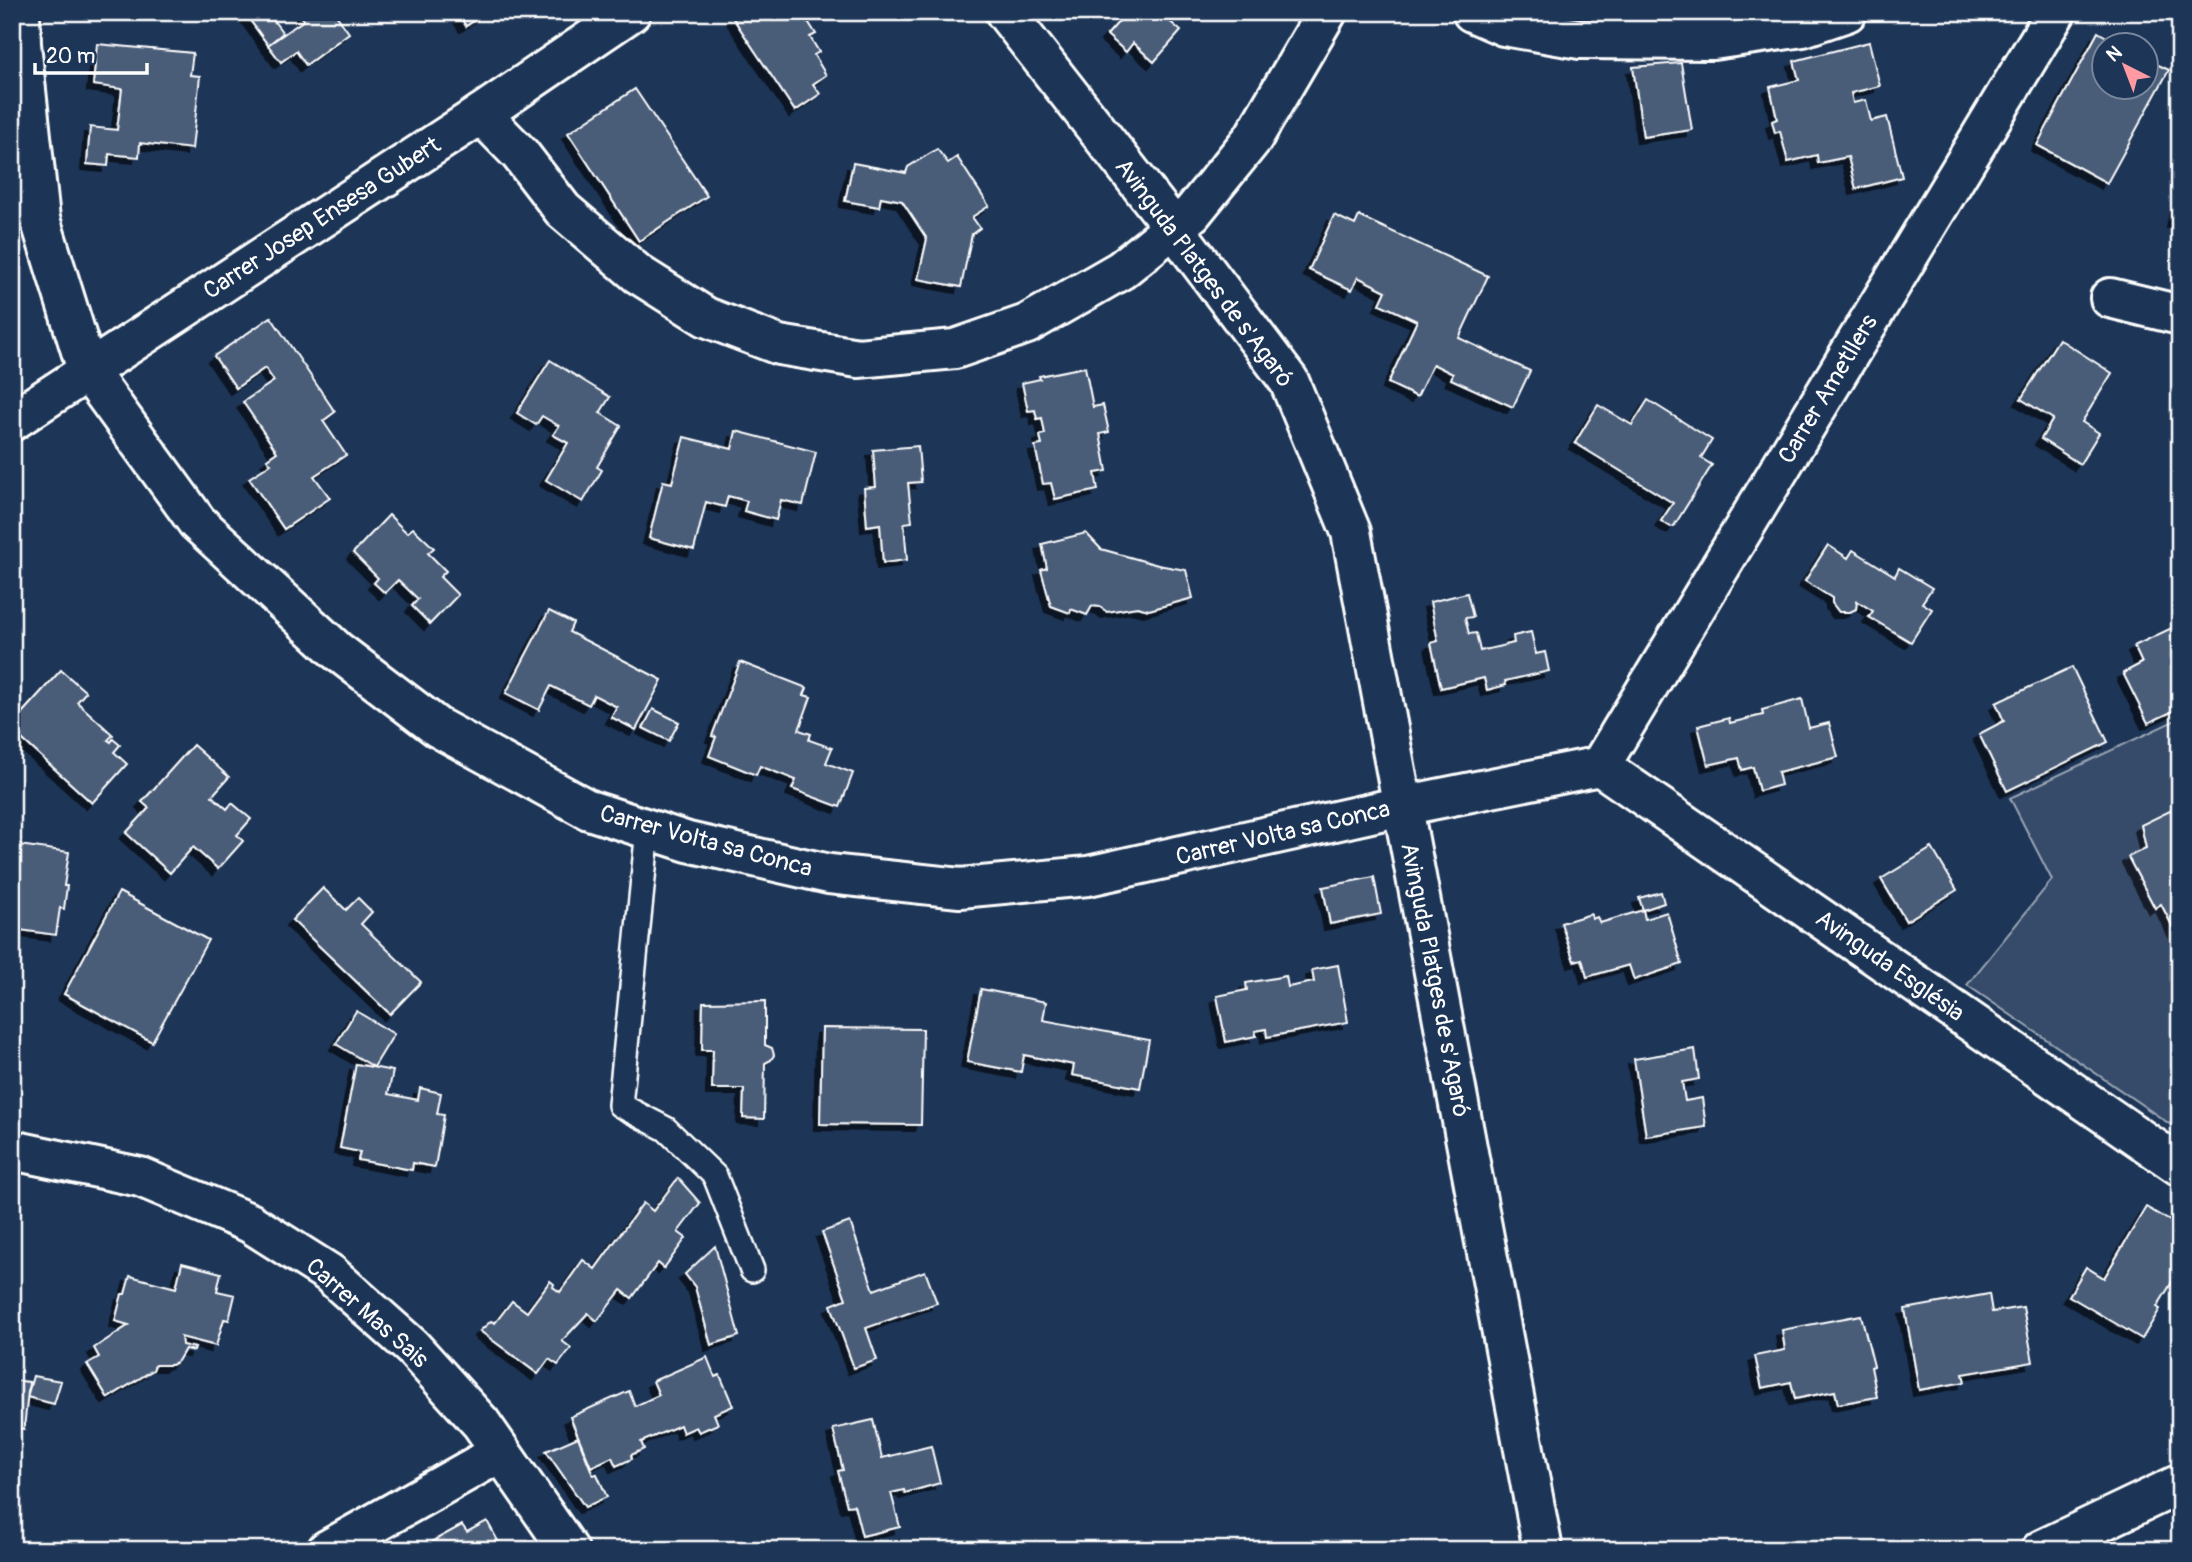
<svg xmlns="http://www.w3.org/2000/svg" width="2192" height="1562" viewBox="0 0 2192 1562" font-family="Pangolin,sans-serif">
<style>
.green{fill:#364b69;stroke:#9aa5b4;stroke-width:2}
.building{fill:#4a5d79;stroke:#fff;stroke-width:2;filter:url(#shadow)}
.lines{fill:none;stroke-linecap:round;stroke-linejoin:round}
.lane-casing{stroke:#fff;stroke-width:28}
.street-casing{stroke:#fff;stroke-width:44}
.lane{stroke:#1d3557;stroke-width:23}
.street{stroke:#1d3557;stroke-width:38}
.labels{text-anchor:middle;dominant-baseline:central;stroke-width:5;stroke-linejoin:round;paint-order:stroke}
.street-label{font-size:24px;fill:#fff;stroke:#1d3557}
</style>
<defs>
<filter id="shadow"><feDropShadow dx="-6" dy="6" stdDeviation="0" flood-color="#0009"/></filter>
</defs>
<rect width="100%" height="100%" fill="#1d3557"/>
<filter id="ink" filterUnits="userSpaceOnUse"><feTurbulence type="fractalNoise" baseFrequency=".0143" numOctaves="2"/><feDisplacementMap in="SourceGraphic" scale="14" xChannelSelector="R" yChannelSelector="G"/><feConvolveMatrix kernelMatrix="1 2 1 2 8 2 1 2 1" color-interpolation-filters="sRGB"/></filter>
<g filter="url(#ink)">
<!-- green -->
<path class="green" d="M2180 718V1131L1967 985 2052 880 2010 798Z"/>
<!-- building -->
<g class="building">
<path d="M244 12H275L270 16 283 33 268 45Z"/>
<path d="M298 12H334L349 33 306 65 296 51 281 62 268 45 304 20Z"/>
<path d="M457 12H487L466 26Z"/>
<path d="M742 12H802L816 34 810 37 819 52 814 55 826 75 813 84 820 94 795 111 733 18Z"/>
<path d="M1127 12H1173L1167 19 1181 31 1154 62 1133 43 1126 52 1107 35Z"/>
<path d="M2098 32 2122 46H2104V88H2146V59L2169 70 2107 183 2037 145Z"/>
<path d="M1869 42 1880 86 1851 93 1853 103 1866 100 1871 121 1887 117 1902 177 1856 189 1848 157 1818 163 1817 155 1788 162 1780 131 1775 133 1772 121 1777 119 1770 87 1799 80 1794 61Z"/>
<path d="M97 44 193 53 190 75 200 76 192 149 140 143 139 157 109 154 108 166 87 164 90 127 117 130 122 89 93 85Z"/>
<path d="M1681 63 1692 130 1643 137 1633 67Z"/>
<path d="M635 89 707 196 639 241 568 133Z"/>
<path d="M937 149 948 163 957 157 989 206 972 217 980 228 972 234 961 287 918 279 927 239 902 201 881 197 879 207 845 201 853 163 906 173 908 167Z"/>
<path d="M2177 200 2180 201V223L2173 222Z"/>
<path d="M1334 215 1355 225 1359 216 1488 276 1459 338 1530 371 1513 407 1451 379 1453 374 1433 364 1417 397 1388 383 1417 321 1380 304 1386 291 1358 277 1352 290 1309 270Z"/>
<path d="M271 317 335 412 323 421 346 455 314 476 330 498 284 529 249 478 271 464 267 459 277 452 243 402 274 381 265 368 236 388 214 356Z"/>
<path d="M2059 339 2112 373 2082 422 2099 433 2080 464 2041 439 2053 419 2021 399Z"/>
<path d="M550 360 610 397 600 413 621 426 597 467 602 470 583 502 546 480 568 443 553 435 559 426 542 416 536 425 517 413Z"/>
<path d="M1085 367 1093 407 1103 405 1109 432 1100 434 1107 471 1095 473 1098 490 1055 499 1051 483 1043 484 1035 446 1042 445 1040 435 1045 434 1042 418 1037 419 1035 410 1028 411 1022 383 1040 379 1039 376Z"/>
<path d="M1648 400 1712 440 1701 458 1712 465 1674 526 1671 527 1661 521 1673 503 1575 443 1598 405 1632 425Z"/>
<path d="M736 431 816 452 803 505 781 500 776 520 744 511 747 501 728 496 725 507 706 502 694 550 649 538 663 481 672 483 684 437 732 449Z"/>
<path d="M918 446 921 482 908 483 912 522 904 523 907 560 883 563 880 524 867 526 864 488 876 487 873 450Z"/>
<path d="M389 515 407 533 413 528 434 548 428 553 446 571 440 577 458 595 430 624 412 606 418 599 398 580 385 593 374 583 378 578 353 553Z"/>
<path d="M1086 533 1101 549 1158 565 1186 570 1193 598 1149 610 1137 607 1107 612 1100 607 1092 606 1087 615 1071 609 1070 613 1051 606 1041 570 1047 568 1042 544Z"/>
<path d="M1828 545 1848 558 1853 550 1895 576 1899 568 1932 588 1922 603 1932 609 1911 642 1869 617 1873 611 1857 601 1856 609 1850 612H1839L1832 603V598L1805 581Z"/>
<path d="M1467 593 1473 617 1465 618 1469 634 1476 633 1480 651 1514 643 1513 636 1531 632 1536 654 1545 652 1549 671 1505 681 1506 685 1487 690 1484 678 1441 688 1431 643 1438 641 1430 602Z"/>
<path d="M549 611 573 623 569 632 662 680 636 730 611 717 617 707 594 695 589 705 551 686 539 710 506 693Z"/>
<path d="M2180 624V708L2148 723 2123 673 2142 663 2134 646Z"/>
<path d="M740 662 807 688 804 695 811 697 799 730 811 734 809 740 832 748 826 763 853 773 840 807 792 789 796 780 760 766 756 775 709 756 716 737 712 736Z"/>
<path d="M2072 667 2108 742 2007 791 1979 734 2004 721 1996 703Z"/>
<path d="M61 670 86 692 77 702 113 735 108 740 111 742 113 739 120 745 114 752 127 764 92 803 12 730V724Z"/>
<path d="M1802 699 1809 728 1829 723 1838 757 1778 772 1781 785 1759 791 1753 767 1742 770 1739 758 1708 765 1698 726 1729 718 1730 723 1763 715 1762 710Z"/>
<path d="M653 709 679 722 669 741 643 728Z"/>
<path d="M193 745 229 777 212 796 227 809 232 803 251 819 237 835 243 841 218 869 193 847 170 873 126 833 149 808 142 802Z"/>
<path d="M2180 806V941L2161 904 2155 908 2128 857 2146 848 2141 825Z"/>
<path d="M12 844 69 852 64 886H67L64 909 60 908 56 935 12 929Z"/>
<path d="M1932 848 1957 890 1906 921 1881 879Z"/>
<path d="M1374 877 1381 914 1330 924 1323 887Z"/>
<path d="M323 888 346 910 358 898 372 912 361 924 421 982 390 1014 292 920Z"/>
<path d="M119 892 208 940 152 1042 64 994Z"/>
<path d="M1661 892 1664 903 1643 910 1639 898Z"/>
<path d="M1643 910 1645 919 1667 912 1682 964 1634 980 1629 965 1587 977 1582 959 1574 961 1561 923 1591 914 1592 919 1597 917 1600 923Z"/>
<path d="M1338 965 1348 1022 1267 1037 1266 1029 1255 1031 1256 1036 1226 1042 1217 996 1247 990 1246 983 1286 976 1288 987 1314 982 1312 970Z"/>
<path d="M981 989 1046 1002 1043 1020 1149 1040 1140 1088 1072 1075 1074 1065 1024 1055 1021 1072 967 1062Z"/>
<path d="M765 1001V1045L772 1048 774 1055 771 1060 765 1063 764 1119 743 1118 744 1089H712L713 1050H702L703 1002Z"/>
<path d="M356 1011 394 1034 374 1067 336 1044Z"/>
<path d="M822 1028 923 1029 921 1125 820 1124Z"/>
<path d="M1695 1049 1699 1079 1682 1082 1685 1101 1702 1098 1706 1127 1646 1136 1634 1059Z"/>
<path d="M356 1064 393 1071 388 1094 418 1100 420 1088 441 1093 437 1114 444 1115 435 1167 413 1163 412 1170 358 1160 360 1152 340 1148Z"/>
<path d="M678 1178 700 1203 678 1232 686 1238 664 1268 658 1263 632 1298 621 1290 597 1321 588 1313 562 1341 571 1348 558 1365 549 1359 538 1374 480 1331 491 1321 495 1323 512 1301 527 1312 550 1281 554 1284 553 1287 560 1292 583 1260 595 1269 643 1203 653 1211Z"/>
<path d="M2146 1207 2180 1227V1269L2157 1307 2160 1309 2142 1339 2069 1296 2086 1267 2104 1278Z"/>
<path d="M850 1222 874 1290 925 1271 937 1303 866 1328 877 1360 854 1368 831 1305 846 1299 822 1232Z"/>
<path d="M715 1246 739 1336 711 1345 695 1287 685 1274Z"/>
<path d="M182 1263 221 1273 217 1291 235 1295 229 1320 224 1319 216 1346 181 1337 182 1345 195 1348 194 1351 185 1349 178 1361 171 1365H155L153 1370 108 1398 87 1364 99 1357 94 1348 129 1325 115 1321 122 1294H125L130 1276 176 1288Z"/>
<path d="M1989 1294 1992 1312 2023 1307 2033 1362 1963 1374 1965 1382 1919 1390 1905 1309Z"/>
<path d="M1861 1315 1874 1366 1871 1367 1877 1397 1838 1404 1835 1391 1795 1399 1791 1382 1762 1388 1755 1356 1785 1350 1782 1330Z"/>
<path d="M707 1357 715 1377 720 1375 733 1406 714 1414 718 1424 699 1432 696 1427 683 1433 680 1425 641 1442 644 1449 631 1455 632 1459 616 1466 612 1457 591 1467 570 1417 629 1391 635 1406 659 1395 653 1381Z"/>
<path d="M33 1376 61 1381 54 1404 27 1397Z"/>
<path d="M12 1380 29 1382 24 1429 12 1428Z"/>
<path d="M873 1420 882 1458 931 1446 940 1483 905 1493 904 1490 891 1493 900 1527 862 1536 854 1505 847 1506 838 1471 843 1470 833 1429Z"/>
<path d="M578 1437 593 1475 597 1474 607 1497 585 1507 546 1451Z"/>
<path d="M487 1521 503 1550H434L437 1548 433 1541 462 1525 467 1532Z"/>
</g>
<g class="lines">
<!-- lane casing -->
<g class="lane-casing">
<path id="lane" d="M648 829 620 1105 666 1129 715 1176 752 1270"/>
</g>
<!-- street casing -->
<g class="street-casing">
<g id="street">
<path d="M20 12 21 44 40 219 87 370 197 522 336 650 437 727 589 810 688 842 829 874 960 888 1088 876 1402 806 1600 766"/>
<path d="M1005 12 1174 228 1289 381 1351 532 1543 1550"/>
<path d="M1472 12 1504 26 1580 39 1713 40 1803 27 1847 12"/>
<path d="M481 114 520 154 563 210 638 274 706 317 779 345 858 358 955 349 1027 324 1121 270 1192 213 1253 138 1327 12"/>
<path d="M2110 298 2180 315"/>
<path d="M12 421 481 114 631 12"/>
<path d="M1600 766 2056 12"/>
<path d="M1600 766 2180 1166"/>
<path d="M12 1150 140 1177 250 1223 329 1273 412 1347 481 1423 569 1550"/>
<path d="M327 1550 501 1452"/>
<path d="M2041 1550 2180 1484"/>
</g>
</g>
<!-- lane -->
<use href="#lane" class="lane"/>
<!-- street -->
<use href="#street" class="street"/>
</g>
</g>
<g class="labels">
<!-- street labels -->
<g class="street-label">
<text transform="translate(322 218) rotate(-33)">Carrer Josep Ensesa Gubert</text>
<text transform="translate(1204 273) rotate(53)">Avinguda Platges de s'Agaró</text>
<text transform="translate(1828 389) rotate(-59)">Carrer Ametllers</text>
<text transform="translate(1283 833) rotate(-13)">Carrer Volta sa Conca</text>
<text transform="translate(706 841) rotate(15)">Carrer Volta sa Conca</text>
<text transform="translate(1890 966) rotate(35)">Avinguda Església</text>
<text transform="translate(1435 980) rotate(79)">Avinguda Platges de s'Agaró</text>
<text transform="translate(367 1313) rotate(41)">Carrer Mas Sais</text>
</g>
</g>
<!-- margin -->
<rect width="2192" height="1562" fill="none" stroke="#1d3557" stroke-width="42"/>
<rect x="21" y="21" width="2150" height="1520" fill="none" stroke="#fff" stroke-width="2.5" filter="url(#ink)"/>
<!-- north arrow -->
<g transform="translate(2125 66) rotate(318)"><circle r="33" fill="#1d3557" stroke="#77869a" stroke-width="2"/>
<path d="M0-5L12 26L0 18L-12 26Z" fill="#ff9aa2"/>
<text y="-10" font-size="19" font-weight="bold" text-anchor="middle" fill="#ffffff">N</text>
</g>
<!-- scale -->
<path d="M35 63v10h112v-10" fill="none" stroke="#ffffff" stroke-width="3.5"/>
<text x="46" y="63" font-size="21" fill="#ffffff" stroke="#1d3557" stroke-width="5" paint-order="stroke">20 m</text>
</svg>
